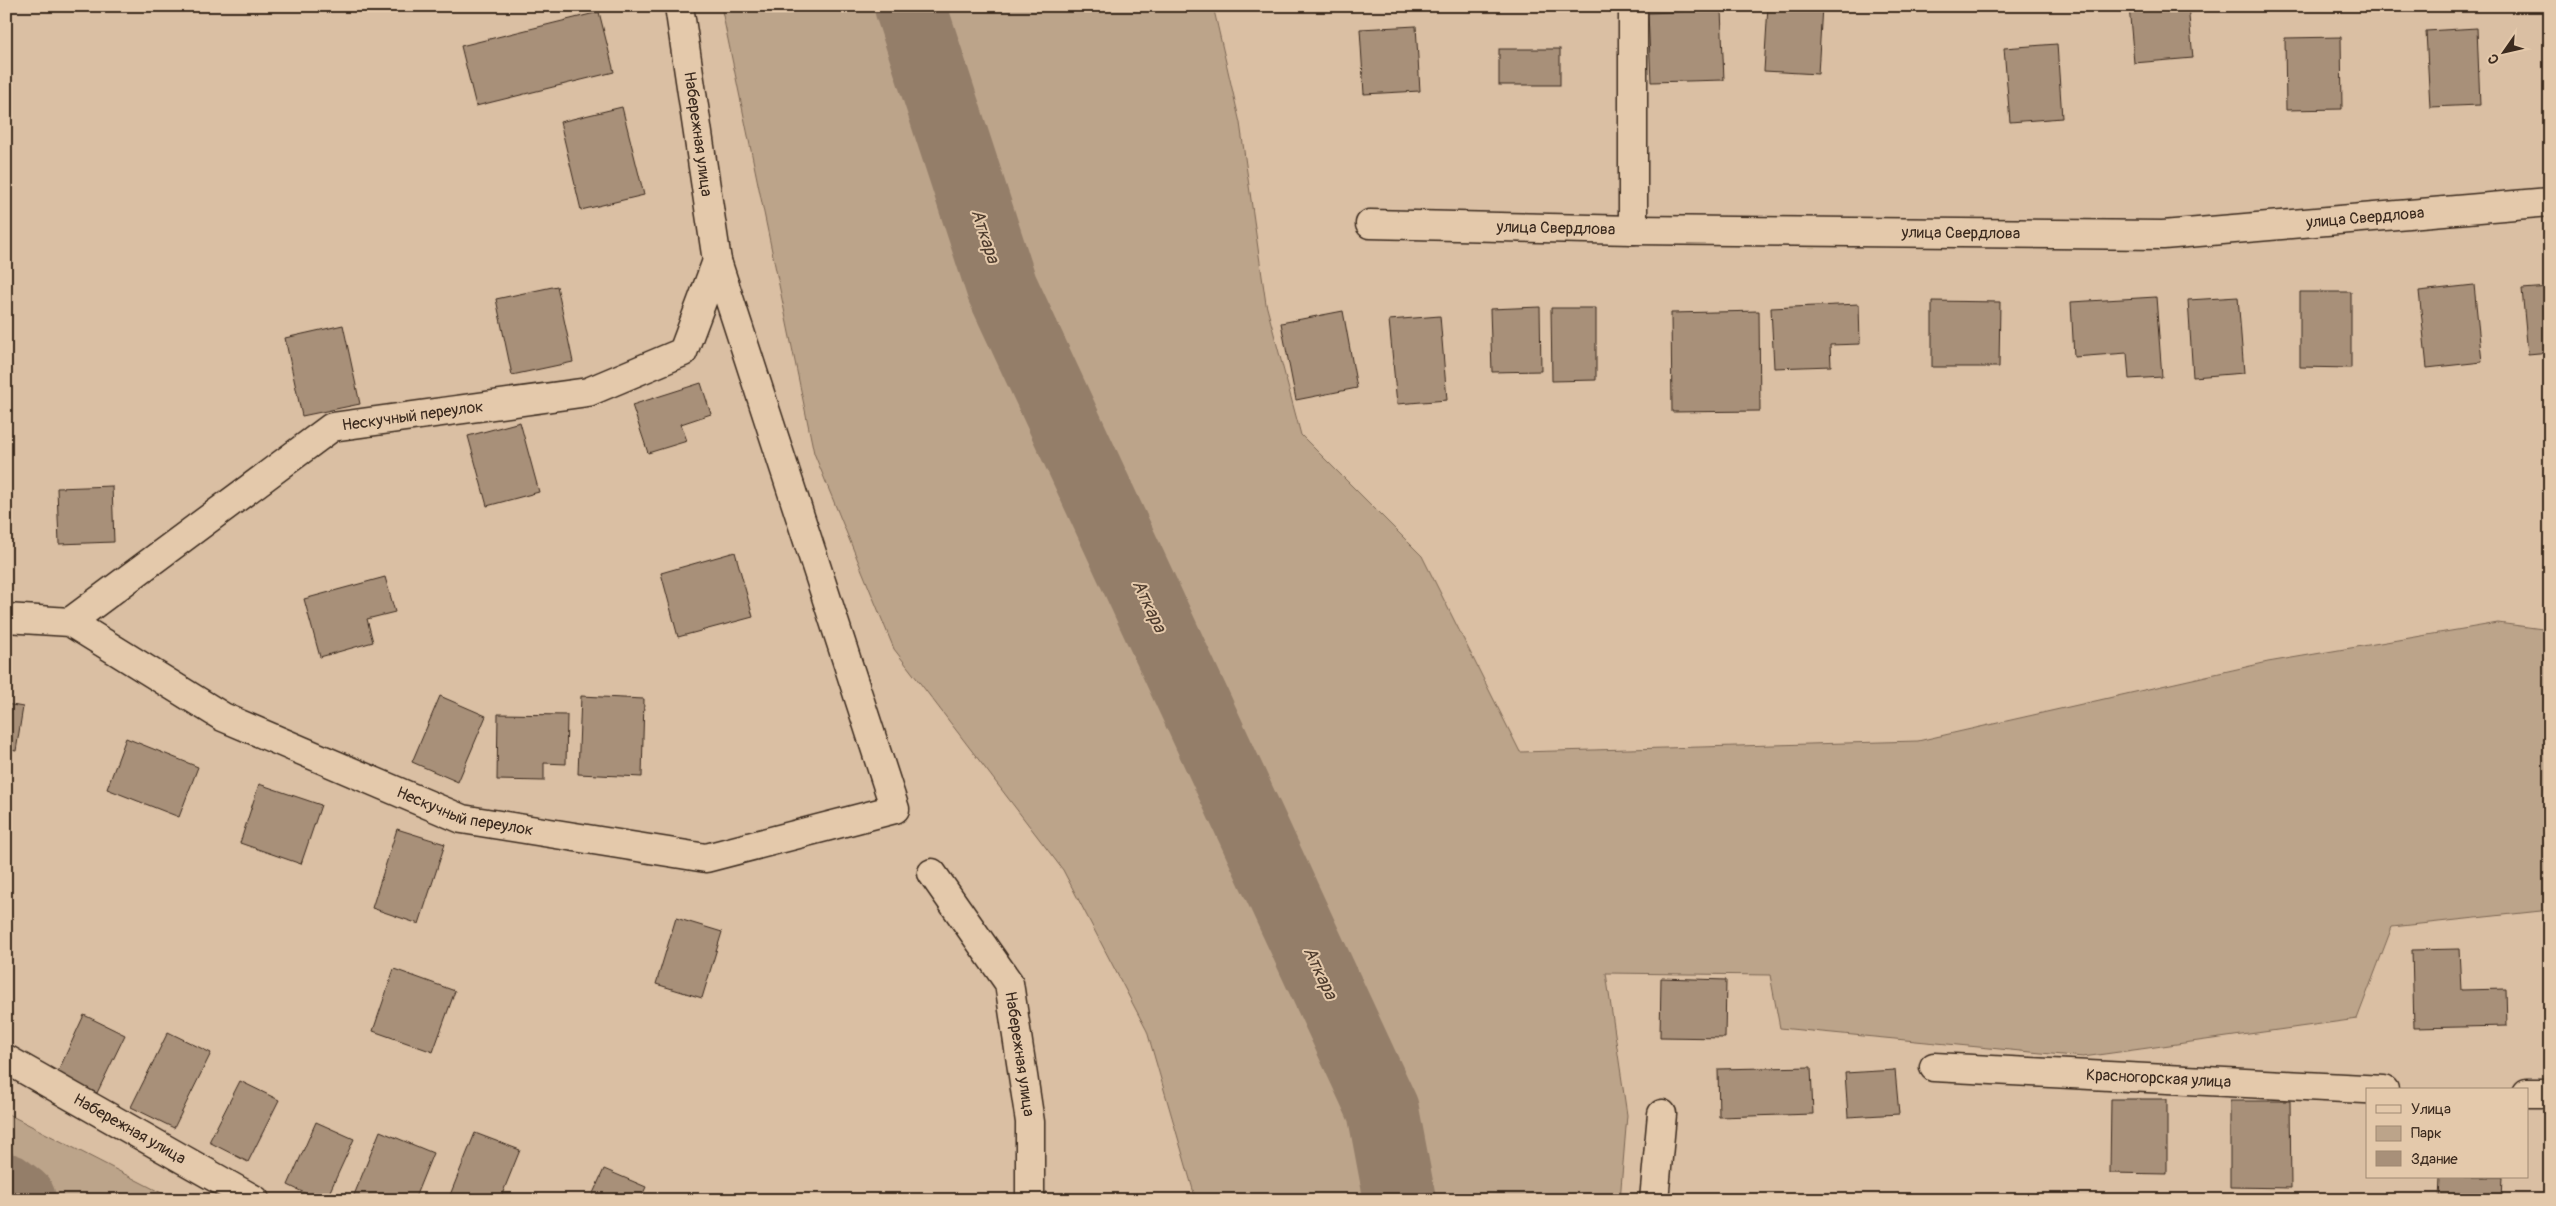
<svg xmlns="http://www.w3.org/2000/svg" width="2556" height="1206" viewBox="0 0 2556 1206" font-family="Pangolin,sans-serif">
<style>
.green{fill:#bca48a;stroke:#7c6754}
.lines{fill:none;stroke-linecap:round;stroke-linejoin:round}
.river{stroke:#947e69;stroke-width:72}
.building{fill:#a89079;stroke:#3b2a1e}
.street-casing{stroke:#3b2a1e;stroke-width:31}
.street{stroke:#e4c9ab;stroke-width:28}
.labels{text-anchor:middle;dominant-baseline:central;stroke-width:4;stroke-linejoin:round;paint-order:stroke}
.street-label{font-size:16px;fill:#3b2a1e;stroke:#e4c9ab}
.water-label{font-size:18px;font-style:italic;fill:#4d3b2d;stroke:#e4c9ab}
</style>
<rect width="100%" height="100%" fill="#dabfa3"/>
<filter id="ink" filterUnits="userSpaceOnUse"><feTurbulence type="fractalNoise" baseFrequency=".02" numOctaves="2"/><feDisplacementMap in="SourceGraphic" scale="10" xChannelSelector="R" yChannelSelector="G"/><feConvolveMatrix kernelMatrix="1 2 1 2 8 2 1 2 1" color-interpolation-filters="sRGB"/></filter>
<g filter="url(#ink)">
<!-- green -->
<g class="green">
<path d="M721 6H1213L1240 123 1266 304 1301 435 1422 556 1520 752 1918 741 2268 662 2498 623 2550 630V910L2392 927 2357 1019 2083 1057 1780 1028 1770 975 1606 973 1627 1115 1620 1200H1196L1147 1031 1063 870 894 649 814 453Z"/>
<path d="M6 1113 175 1200H6Z"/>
</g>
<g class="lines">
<!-- river -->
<g class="river">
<path d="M910 6 1002 288 1383 1110 1400 1200"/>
<path d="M6 1189 20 1200"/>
</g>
</g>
<!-- building -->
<g class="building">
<path d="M1768 6H1822L1818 74 1764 71Z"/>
<path d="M2129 6H2188L2193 58 2134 63Z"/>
<path d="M1721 10 1724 80 1651 82 1648 13Z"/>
<path d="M599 12 614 72 476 106 461 46Z"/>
<path d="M1416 26 1420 91 1364 94 1360 29Z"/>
<path d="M2477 28 2480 105 2430 107 2426 31Z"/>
<path d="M2341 37 2342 109 2286 110 2285 38Z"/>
<path d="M2057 44 2062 118 2010 122 2004 48Z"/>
<rect x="1499" y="49" width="61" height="36"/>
<path d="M622 107 644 195 581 210 560 122Z"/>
<path d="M2474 285 2482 362 2427 368 2419 291Z"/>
<path d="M557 286 573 362 512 375 496 299Z"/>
<path d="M2550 287V352L2528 354 2522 289Z"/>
<path d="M2300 292H2351V368L2300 367Z"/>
<path d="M2156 297 2162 377 2129 379 2127 353 2074 357 2071 302Z"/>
<path d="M2238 297 2244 373 2193 377 2188 300Z"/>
<path d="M1932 301 2000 302 1999 367H1932Z"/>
<path d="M1859 304 1860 344 1830 345 1831 366 1774 368 1771 308Z"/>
<path d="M1540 307 1541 371 1492 372 1490 309Z"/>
<path d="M1551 308H1596V380L1552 381Z"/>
<path d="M1343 311 1357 388 1296 400 1281 323Z"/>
<path d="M1759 311 1760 411 1672 412 1671 313Z"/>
<path d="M1440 316 1447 400 1397 404 1389 320Z"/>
<path d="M343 325 360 404 302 416 285 338Z"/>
<path d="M701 383 711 414 681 424 687 441 648 453 632 405Z"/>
<path d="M520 422 539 492 487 506 468 436Z"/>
<path d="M112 486 114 542 59 544 57 488Z"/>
<path d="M735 552 753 617 678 637 661 573Z"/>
<path d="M385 577 395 612 367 619 373 642 320 657 304 599Z"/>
<path d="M440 696 486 716 458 782 412 762Z"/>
<path d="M581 696 644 699 642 777 578 774Z"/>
<path d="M6 704 23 707 16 751 6 749Z"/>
<path d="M498 714 567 715 566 764 544 763V781L497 780Z"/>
<path d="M126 738 198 767 179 817 107 789Z"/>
<path d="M259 784 321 805 301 864 240 843Z"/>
<path d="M397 829 445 844 419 924 372 908Z"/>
<path d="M676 918 722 932 702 998 656 984Z"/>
<path d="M2459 949 2461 990 2506 989 2507 1026 2414 1028 2412 950Z"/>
<path d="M394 969 455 991 433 1052 373 1031Z"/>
<path d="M1661 978 1726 980 1725 1038 1660 1037Z"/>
<path d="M84 1015 125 1035 97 1093 57 1074Z"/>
<path d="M168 1032 211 1053 174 1128 131 1107Z"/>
<path d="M1811 1067 1813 1114 1719 1117 1718 1069Z"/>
<path d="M1895 1070 1899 1114 1848 1117 1845 1073Z"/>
<path d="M240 1081 279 1100 248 1162 209 1142Z"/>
<path d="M2111 1099H2167V1174L2110 1173Z"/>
<path d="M2230 1101H2290L2291 1188 2230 1187Z"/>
<path d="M316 1122 354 1139 326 1200H319L288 1185Z"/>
<path d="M380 1131 433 1153 414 1200 396 1195 394 1200H352Z"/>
<path d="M475 1133 520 1150 501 1197 507 1200H448Z"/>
<path d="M604 1169 646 1187 640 1200H590Z"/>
<path d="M2440 1177H2503L2502 1200H2439Z"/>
<path d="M1714 1195 1741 1200H1713Z"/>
</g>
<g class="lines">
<!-- street casing -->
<g class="street-casing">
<g id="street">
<path d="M1633 6V230"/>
<path id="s1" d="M1370 224 1633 230 2163 235 2550 202"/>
<path id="s2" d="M6 618 70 622 223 717 462 819 706 858 895 809 717 261 679 6"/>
<path id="s3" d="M70 622 332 427 588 392 683 352 717 261"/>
<path id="s4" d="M932 873 1009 983 1030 1122V1200"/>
<path id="s5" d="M6 1059 255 1200"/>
<path id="s6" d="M1934 1067 2384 1090"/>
<path d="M2527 1093H2550"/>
<path d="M1654 1200 1662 1114"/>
</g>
</g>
<!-- street -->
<use href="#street" class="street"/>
</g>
</g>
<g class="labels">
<!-- street labels -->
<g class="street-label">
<text transform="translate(698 134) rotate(82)">Набережная улица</text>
<text stroke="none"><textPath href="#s1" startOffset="996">улица Свердлова</textPath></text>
<text stroke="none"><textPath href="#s1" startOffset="186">улица Свердлова</textPath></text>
<text stroke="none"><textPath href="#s1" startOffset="591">улица Свердлова</textPath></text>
<text stroke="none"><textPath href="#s3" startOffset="408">Нескучный переулок</textPath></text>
<text stroke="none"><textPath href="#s2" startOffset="505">Нескучный переулок</textPath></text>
<text stroke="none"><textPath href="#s4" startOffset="206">Набережная улица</textPath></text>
<text stroke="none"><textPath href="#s6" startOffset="225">Красногорская улица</textPath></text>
<text stroke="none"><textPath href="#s5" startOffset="142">Набережная улица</textPath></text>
</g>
<!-- water labels -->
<g class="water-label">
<text transform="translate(985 236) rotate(72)">Аткара</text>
<text transform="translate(1149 606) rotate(65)">Аткара</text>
<text transform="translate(1320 973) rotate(65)">Аткара</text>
</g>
</g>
<!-- margin -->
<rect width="2556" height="1206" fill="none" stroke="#e4c9ab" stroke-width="25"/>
<rect x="12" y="12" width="2531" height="1181" fill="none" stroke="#3b2a1e" stroke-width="2" filter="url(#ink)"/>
<!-- legend -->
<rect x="2366" y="1088" width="162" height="90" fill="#e4c9ab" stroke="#a08973"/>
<rect x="2376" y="1105" width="25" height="8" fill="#e4c9ab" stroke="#a08973"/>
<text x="2411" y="1114" font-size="15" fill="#3b2a1e">Улица</text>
<rect x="2376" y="1126" width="25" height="15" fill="#bca48a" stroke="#a08973"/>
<text x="2411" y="1138" font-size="15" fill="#3b2a1e">Парк</text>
<rect x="2376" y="1151" width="25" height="15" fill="#a89079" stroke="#a08973"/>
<text x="2411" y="1164" font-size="15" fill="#3b2a1e">Здание</text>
<!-- north arrow -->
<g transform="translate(2504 52) rotate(236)" stroke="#e4c9ab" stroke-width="4" paint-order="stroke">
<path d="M0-4L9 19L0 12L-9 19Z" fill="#3b2a1e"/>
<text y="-8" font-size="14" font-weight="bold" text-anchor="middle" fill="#3b2a1e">С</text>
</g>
</svg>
